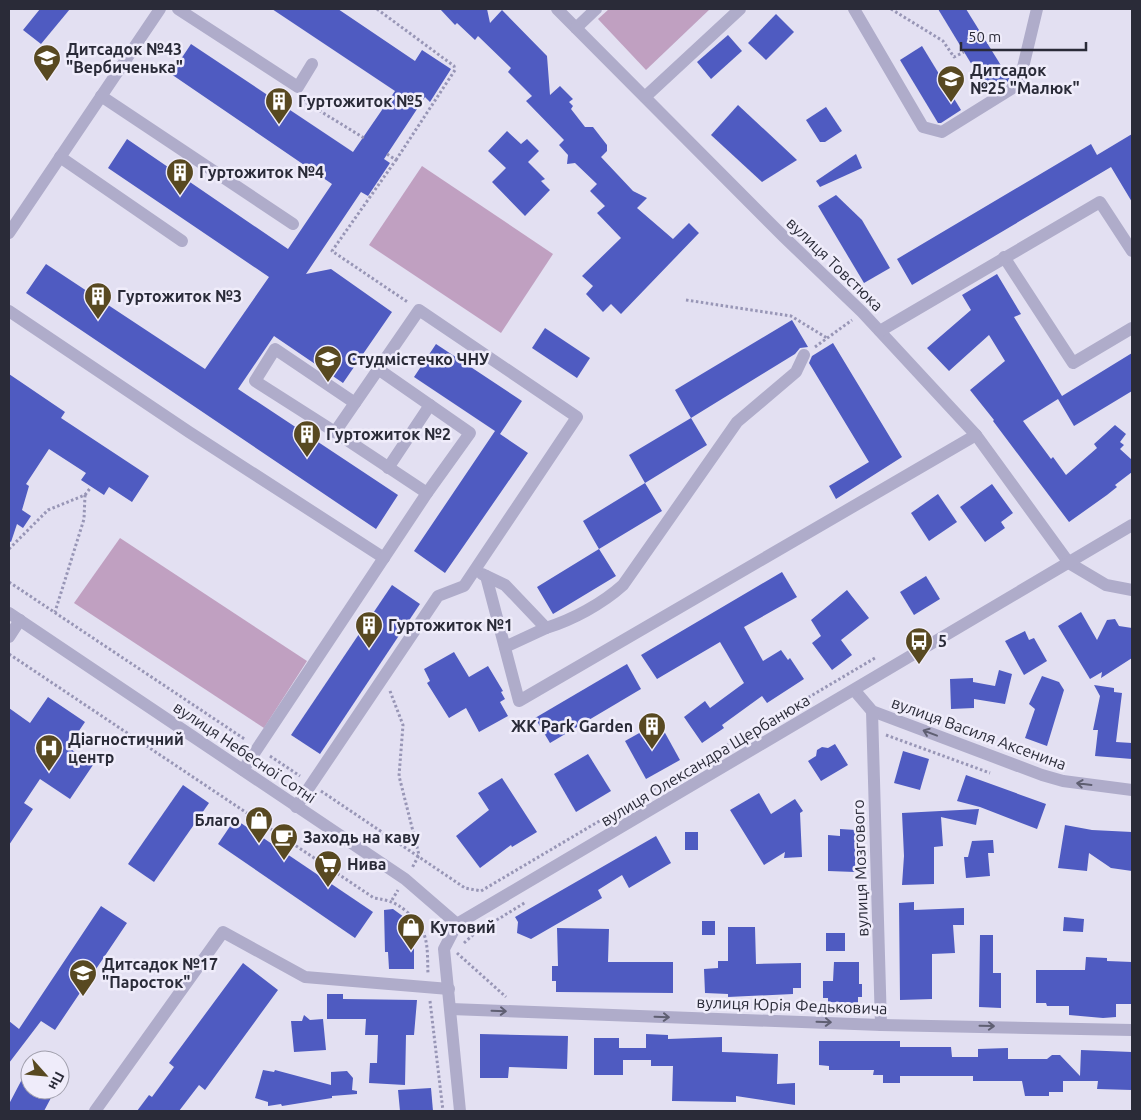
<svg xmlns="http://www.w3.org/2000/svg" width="1141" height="1120" viewBox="0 0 1141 1120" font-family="Ubuntu,sans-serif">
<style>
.green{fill:#c0a0c1}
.building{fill:#4f5bc1}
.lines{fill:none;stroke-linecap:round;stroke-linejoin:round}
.path{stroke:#9896b6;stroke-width:3;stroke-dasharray:2.5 2.5;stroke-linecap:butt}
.minor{stroke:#afacca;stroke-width:12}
.oneway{stroke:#5f5f72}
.labels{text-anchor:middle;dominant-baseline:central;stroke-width:5;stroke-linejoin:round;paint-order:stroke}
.poi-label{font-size:16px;font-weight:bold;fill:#2a2b38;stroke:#efecfa;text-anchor:start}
.street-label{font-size:16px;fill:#2a2b38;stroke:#efecfa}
</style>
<rect width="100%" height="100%" fill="#e3e0f2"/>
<!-- green -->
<g class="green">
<path d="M609 9H710L646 70 598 19Z"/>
<path d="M422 166 553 254 501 333 369 245Z"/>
<path d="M120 538 307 661 264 728 74 603Z"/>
</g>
<!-- building -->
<g class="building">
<path d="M40 9H70L41 44 23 30Z"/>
<path d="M272 9H338L415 61 422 50 451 69 430 102 425 97 384 159 390 163 368 196 361 192 306 274 331 269 392 312 343 383 274 336 238 389 398 495 376 529 26 293 46 264 205 369 269 277 108 168 127 139 288 249 332 184 171 74 191 44 353 152 395 91Z"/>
<path d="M440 9H487L490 23 502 10 547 56 550 95 560 86 573 99 569 102 573 106 571 109 585 127H593L607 145V151L601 157 633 191 647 198 637 208 673 239 689 223 699 233 621 314 611 304 603 312 586 294 593 286 582 276 621 238 597 213 605 206 590 191 597 184 575 163 567 164 568 155 559 145 564 140 526 101 532 96 508 72 511 68 478 36 475 40 457 23 455 25Z"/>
<path d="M938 9H966L1010 80 989 93Z"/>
<path d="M776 14 794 32 766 60 748 43Z"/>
<path d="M728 35 742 51 711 79 697 62Z"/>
<path d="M922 46 961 110 941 123H938L900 60Z"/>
<path d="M738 105 797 160 762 182 711 135Z"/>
<path d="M826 107 842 131 825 142H820L806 120Z"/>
<path d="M507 131 521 144 527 139 539 151 528 162 545 179 541 181 550 190 525 216 492 182 506 168 488 151Z"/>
<path d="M1132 134V202L1111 167 912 285 897 259 1091 144 1097 155Z"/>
<path d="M856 154 862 168 820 187 816 181Z"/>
<path d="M836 195 862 220 890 268 864 283 818 206Z"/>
<path d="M997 274 1021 314 1014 317 1062 396 1132 353V391L1074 426 1058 399 1023 421 1051 459 1053 457 1066 475 1097 448 1094 444 1115 425 1126 434 1120 442 1124 445 1120 449 1132 460V472L1115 485 1117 487 1107 495 1069 522 993 421 994 420 970 390 1005 361 989 335 949 371 927 348 971 310 962 295Z"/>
<path d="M792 320 808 347 800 348 795 354 691 418 707 445 645 483 629 455 691 418 675 390Z"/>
<path d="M545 328 590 358 577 378 532 348Z"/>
<path d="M833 343 902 457 836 499 829 486 869 462 809 363 812 356Z"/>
<path d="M436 344 522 401 500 434 528 453 445 573 414 551 495 431 414 377Z"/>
<path d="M9 374 65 412 61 418 149 476 132 502 109 487 104 495 81 480 86 473 49 449 26 484 29 486 22 510 31 516 23 528 17 524 11 542 9 541Z"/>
<path d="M645 483 662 511 599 549 616 576 553 614 537 587 599 549 583 521Z"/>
<path d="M992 484 1013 513 1001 522 1005 528 985 542 960 507Z"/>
<path d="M938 494 957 522 929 541 911 513Z"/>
<path d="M782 572 797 597 744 627 763 661 781 650 788 660 790 658 804 679 767 703 762 696 722 725 724 728 702 743 684 717 705 701 710 708 744 683 720 642 657 679 641 655Z"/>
<path d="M926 576 940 599 914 615 900 592Z"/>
<path d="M392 585 420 604 320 754 291 735Z"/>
<path d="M847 590 869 618 841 640 852 655 832 670 812 643 821 636 811 620Z"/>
<path d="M1081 612 1097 640 1107 620 1115 619 1119 626 1132 628V658L1101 678 1102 672 1090 679 1058 626Z"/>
<path d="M1025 631 1029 640 1034 638 1047 661 1024 675 1005 641Z"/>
<path d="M454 652 469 677 488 666 503 691 501 692 505 699 500 702 508 716 479 732 466 708 449 718 427 683 430 681 424 669Z"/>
<path d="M627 664 641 689 550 743 535 718Z"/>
<path d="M999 670 1012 674 1005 704 974 699V708L951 709 950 679 973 678V682L995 686Z"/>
<path d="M1042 676 1059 682 1064 690 1047 746 1025 738 1035 709 1029 704Z"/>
<path d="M1094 685 1114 688V692L1122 693 1116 742 1132 743V759L1095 756 1098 730H1093L1100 696Z"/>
<path d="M48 697 85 722 68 747 93 765 70 799 40 779 24 803 33 809 9 845V708L30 723Z"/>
<path d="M659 722 680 760 646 779 625 741Z"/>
<path d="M835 744 848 765 821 781 808 761 816 756 817 750 822 747 828 748Z"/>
<path d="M903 751 929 759 920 790 894 783Z"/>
<path d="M588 754 611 791 576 812 554 774Z"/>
<path d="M966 775 1046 804 1037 829 980 807 957 801Z"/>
<path d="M502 778 537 832 512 847 511 845 480 868 456 836 489 810 478 793Z"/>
<path d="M183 785 209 803 154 882 128 864Z"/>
<path d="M759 793 771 814 795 799 803 811 800 813 802 857 784 858 785 852 764 865 730 810Z"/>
<path d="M979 809 976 825 941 817 943 846 934 847V884L902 885 904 856 902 813Z"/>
<path d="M235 819 373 912 355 938 218 844Z"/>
<path d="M1065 825 1092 830 1132 832V871L1111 868 1089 853 1087 871 1058 868Z"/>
<path d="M840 829 856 830 855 872 828 871V835L840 836Z"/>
<rect x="685" y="832" width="13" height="18"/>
<path d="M656 836 671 863 629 888 622 875 598 890 602 898 531 939 517 933 518 922 515 917Z"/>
<path d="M993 840 994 853H988L990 876 966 878 964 857H968L972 841Z"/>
<path d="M914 902V910L964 908V925H953L955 953 932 954V999L900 1000 899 903Z"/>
<path d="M101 906 127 923 55 1030 41 1021 9 1063V1021L19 1029Z"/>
<path d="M393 909 404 917 406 939H414V969H389L388 952H385L384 910Z"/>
<path d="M1064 917 1084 919 1083 932 1063 931Z"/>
<rect x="702" y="921" width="13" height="14"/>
<path d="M728 927H755L756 964 801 963V988H793V994L728 997V994L705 993 704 969 718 968V961H728Z"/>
<path d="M557 928 609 929 608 962H673V993L556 992V981H552V966H558Z"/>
<rect x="826" y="933" width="19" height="18"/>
<path d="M980 935H993V973H1001V1008L979 1007Z"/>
<path d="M1086 957 1107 958V961L1132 962V1004H1116V1017L1103 1018 1069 1015V1006H1047L1046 1003H1036V970H1085Z"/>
<path d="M834 962H859V984H862V997H858V1003L828 1002V998H823V981H833Z"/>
<path d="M243 963 278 990 205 1090 199 1085 179 1111H137L149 1095 152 1097 174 1067 169 1063Z"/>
<path d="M327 994H343V999L417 1000 414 1035H406L405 1085 369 1083 370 1063H377L378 1035H365L366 1019H327Z"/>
<path d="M304 1015 310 1020 323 1019 326 1050 294 1052 291 1021H302Z"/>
<path d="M480 1034 568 1036 567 1069 509 1067 508 1078H480Z"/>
<path d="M646 1034 668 1035V1039L722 1037V1052L778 1054 777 1084 795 1083V1105L736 1096V1102L672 1101 673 1066H651V1060H623V1075H594V1038H619V1048H646Z"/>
<path d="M819 1041H900V1047H951L952 1057H978V1049L1008 1048V1059H1047L1052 1055H1060L1080 1076 1081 1050 1132 1052V1090L1097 1089 1098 1081H1063V1092H1049V1096H1025L1022 1081H973V1076H900V1083H883V1075H873L874 1070H829V1066L819 1065Z"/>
<path d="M30 1064V1090H40L52 1096 44 1111H9V1104Z"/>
<path d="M263 1070 274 1072 275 1070 331 1085V1072L347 1071 353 1078 352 1090 357 1091V1094L332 1096V1098L282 1106 281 1104 268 1106V1102L255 1098Z"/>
<path d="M431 1088 433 1111H400L398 1090Z"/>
</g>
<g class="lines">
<!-- path -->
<g class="path">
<path d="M377 9 454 66 455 70 396 160"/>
<path d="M891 9 943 41 954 57 964 52"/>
<path d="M302 100 364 138"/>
<path d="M387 154 396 160 332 251 409 303"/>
<path d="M686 300 791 316 827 338"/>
<path d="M815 347 852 320"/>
<path d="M85 495 91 487"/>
<path d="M9 549 48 510 85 495 84 519 55 612"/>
<path d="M9 582 246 740"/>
<path d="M9 654 374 898C388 900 395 902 406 911 430 931 427 946 428 975"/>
<path d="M390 691 403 725 399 776 419 855 412 868"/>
<path d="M886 735 990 773"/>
<path d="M270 756 300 776"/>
<path d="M321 791 465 888 481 891 875 658"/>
<path d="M392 900 398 890"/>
<path d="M464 943 474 934 526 902"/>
<path d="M457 953 506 997"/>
<path d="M430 1001 443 1111"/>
</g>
<!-- minor -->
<g class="minor">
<path d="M178 9 298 87 312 64"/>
<path d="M557 9 784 237 862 312 976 435 1069 563 1106 585 1132 590"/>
<path d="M854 9 923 127 942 132 1019 84 1037 9"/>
<path d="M576 28 596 9"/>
<path d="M101 96 293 224"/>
<path d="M645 97 740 9"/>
<path d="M60 157 182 241"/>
<path d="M9 233 160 9"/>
<path d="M1004 257 1073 363 1132 328"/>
<path d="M9 311 189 432 384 558"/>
<path d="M880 331 1100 202 1132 251"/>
<path d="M378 369 470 433 427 493"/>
<path d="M335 432 255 381 275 349 355 403"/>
<path d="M388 468 430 405"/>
<path d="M482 574 505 585 546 628C572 620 602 604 623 585L737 422 796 372 804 355"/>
<path d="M486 576 519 701 976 435"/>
<path d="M9 613 405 879 457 924"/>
<path d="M9 637 20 620"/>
<path d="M505 647 546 628"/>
<path d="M855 691 872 711 1042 775 1063 781 1132 790"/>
<path d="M872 711 881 1025"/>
<path d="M243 770 427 493 335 432 419 310 577 417 464 586 438 596 296 807"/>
<path d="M451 1009 881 1025 1132 1030"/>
<path d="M95 1111 223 932 305 977 449 989"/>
<path d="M460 1111 444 949 457 924 1132 525"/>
</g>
</g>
<!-- one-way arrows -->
<defs><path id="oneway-shaft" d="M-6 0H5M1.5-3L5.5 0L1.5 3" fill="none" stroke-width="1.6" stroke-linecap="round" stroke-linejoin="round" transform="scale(1.25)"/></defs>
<g class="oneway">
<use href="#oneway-shaft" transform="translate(930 733) rotate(-159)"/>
<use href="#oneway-shaft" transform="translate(1084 784) rotate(-173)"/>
<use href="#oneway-shaft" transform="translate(499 1011) rotate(2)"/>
<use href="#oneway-shaft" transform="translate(662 1017) rotate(2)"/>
<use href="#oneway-shaft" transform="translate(824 1022) rotate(2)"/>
<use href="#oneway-shaft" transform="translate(987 1026) rotate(1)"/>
</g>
<!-- icons -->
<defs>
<g id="school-pin" transform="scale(1.4375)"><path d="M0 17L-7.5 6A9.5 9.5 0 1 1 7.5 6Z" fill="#584921" stroke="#efecfa"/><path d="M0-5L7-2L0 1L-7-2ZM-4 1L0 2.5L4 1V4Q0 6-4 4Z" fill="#fff"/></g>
<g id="building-pin" transform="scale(1.4375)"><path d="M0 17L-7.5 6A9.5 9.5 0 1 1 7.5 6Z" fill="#584921" stroke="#efecfa"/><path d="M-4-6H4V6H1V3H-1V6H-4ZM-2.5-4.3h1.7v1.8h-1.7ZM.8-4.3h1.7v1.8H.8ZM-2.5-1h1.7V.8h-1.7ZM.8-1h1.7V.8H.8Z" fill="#fff"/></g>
<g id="university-pin" transform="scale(1.4375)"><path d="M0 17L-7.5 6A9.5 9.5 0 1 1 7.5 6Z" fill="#584921" stroke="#efecfa"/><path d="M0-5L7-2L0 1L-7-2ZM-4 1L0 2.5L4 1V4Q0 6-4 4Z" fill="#fff"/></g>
<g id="bus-pin" transform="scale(1.4375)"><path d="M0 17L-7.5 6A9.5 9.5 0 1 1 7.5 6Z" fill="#584921" stroke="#efecfa"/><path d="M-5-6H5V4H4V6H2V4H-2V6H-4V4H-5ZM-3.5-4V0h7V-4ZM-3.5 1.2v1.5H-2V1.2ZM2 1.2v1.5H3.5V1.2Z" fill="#fff"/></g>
<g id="hospital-pin" transform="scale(1.4375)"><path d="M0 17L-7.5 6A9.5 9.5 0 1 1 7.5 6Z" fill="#584921" stroke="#efecfa"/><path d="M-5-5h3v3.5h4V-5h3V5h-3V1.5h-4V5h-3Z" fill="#fff"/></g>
<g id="shop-pin" transform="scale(1.4375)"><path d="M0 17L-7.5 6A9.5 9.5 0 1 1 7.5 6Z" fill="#584921" stroke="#efecfa"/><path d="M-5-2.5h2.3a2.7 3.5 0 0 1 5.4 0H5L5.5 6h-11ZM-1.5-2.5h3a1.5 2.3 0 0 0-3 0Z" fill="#fff"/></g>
<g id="cafe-pin" transform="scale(1.4375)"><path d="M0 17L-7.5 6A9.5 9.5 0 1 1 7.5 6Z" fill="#584921" stroke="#efecfa"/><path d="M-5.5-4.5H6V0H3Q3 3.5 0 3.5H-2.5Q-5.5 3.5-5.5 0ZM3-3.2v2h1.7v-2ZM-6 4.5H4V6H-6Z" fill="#fff"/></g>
<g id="supermarket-pin" transform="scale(1.4375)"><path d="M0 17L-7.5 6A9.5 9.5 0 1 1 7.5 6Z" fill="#584921" stroke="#efecfa"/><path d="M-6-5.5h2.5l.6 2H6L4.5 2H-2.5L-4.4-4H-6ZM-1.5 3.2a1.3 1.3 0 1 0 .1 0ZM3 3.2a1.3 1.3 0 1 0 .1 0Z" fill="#fff"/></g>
</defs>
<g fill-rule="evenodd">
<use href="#school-pin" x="47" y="58"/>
<use href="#school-pin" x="951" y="79"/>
<use href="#building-pin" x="279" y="101"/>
<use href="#building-pin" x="180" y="172"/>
<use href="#building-pin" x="98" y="296"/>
<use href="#university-pin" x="328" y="359"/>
<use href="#building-pin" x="307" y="434"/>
<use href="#building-pin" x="369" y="625"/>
<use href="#bus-pin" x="919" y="641"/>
<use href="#building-pin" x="652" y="726"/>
<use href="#hospital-pin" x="49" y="748"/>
<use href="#shop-pin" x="259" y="820"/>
<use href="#cafe-pin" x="284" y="837"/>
<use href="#supermarket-pin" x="328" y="864"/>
<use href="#shop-pin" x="411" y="927"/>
<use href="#school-pin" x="83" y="973"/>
</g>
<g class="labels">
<!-- poi labels -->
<g class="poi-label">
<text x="66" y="49">Дитсадок №43<tspan x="66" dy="18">"Вербиченька"</tspan></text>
<text x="970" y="70">Дитсадок<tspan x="970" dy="18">№25 "Малюк"</tspan></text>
<text x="298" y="101">Гуртожиток №5</text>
<text x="199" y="172">Гуртожиток №4</text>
<text x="117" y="296">Гуртожиток №3</text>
<text x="347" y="359">Студмістечко ЧНУ</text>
<text x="326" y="434">Гуртожиток №2</text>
<text x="388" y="625">Гуртожиток №1</text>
<text x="938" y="641">5</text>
<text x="633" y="726" text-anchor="end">ЖК Park Garden</text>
<text x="68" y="739">Діагностичний<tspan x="68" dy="18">центр</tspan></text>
<text x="240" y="820" text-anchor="end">Благо</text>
<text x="303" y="837">Заходь на каву</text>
<text x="347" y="864">Нива</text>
<text x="430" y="927">Кутовий</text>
<text x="102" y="964">Дитсадок №17<tspan x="102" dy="18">"Паросток"</tspan></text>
</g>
<!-- street labels -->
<g class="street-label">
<text transform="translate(835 264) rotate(44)">вулиця Товстюка</text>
<text transform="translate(979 733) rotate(20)">вулиця Василя Аксенина</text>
<text transform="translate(245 752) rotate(34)">вулиця Небесної Сотні</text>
<text transform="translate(705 760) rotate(-31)">вулиця Олександра Щербанюка</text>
<text transform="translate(860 868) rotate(-92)">вулиця Мозгового</text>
<text transform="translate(792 1005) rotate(2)">вулиця Юрія Федьковича</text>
</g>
</g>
<!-- border -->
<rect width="1141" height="1120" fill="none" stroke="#2a2b38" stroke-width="20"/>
<!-- north arrow -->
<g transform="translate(45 1075) rotate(117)"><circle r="24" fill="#efecfa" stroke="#a09fac"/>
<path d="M0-4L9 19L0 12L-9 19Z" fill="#584921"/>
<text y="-8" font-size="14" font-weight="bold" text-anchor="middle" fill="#2a2b38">Пн</text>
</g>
<!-- scale -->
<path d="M961 42v8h125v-8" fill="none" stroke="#2a2b38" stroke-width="2.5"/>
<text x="968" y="42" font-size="15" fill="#2a2b38" stroke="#efecfa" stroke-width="4" paint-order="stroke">50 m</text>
</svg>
